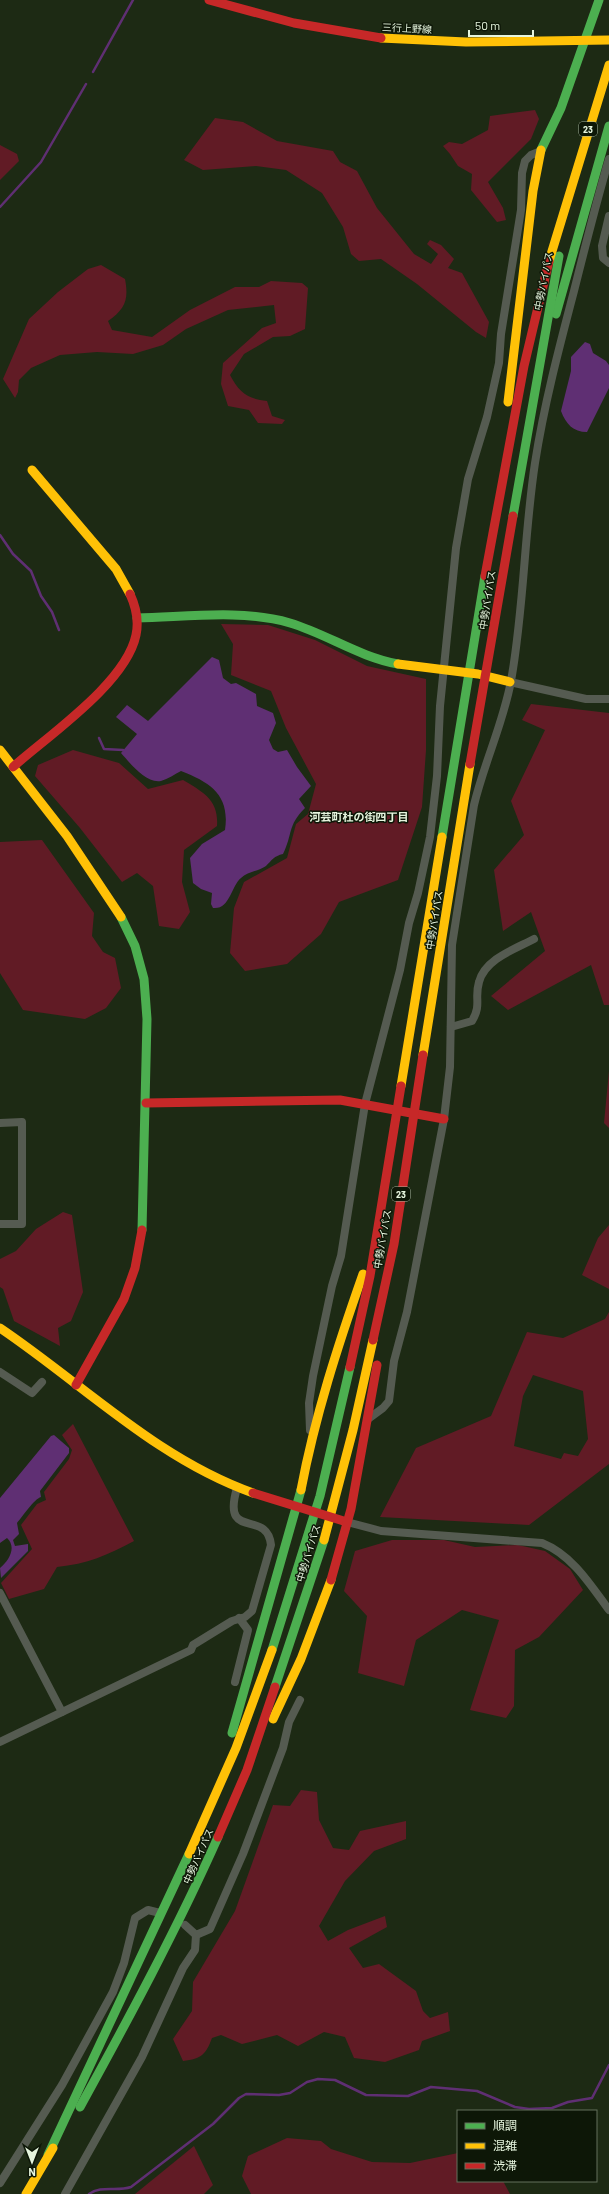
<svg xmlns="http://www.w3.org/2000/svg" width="609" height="2194" viewBox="0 0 609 2194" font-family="Barlow,'Noto Sans JP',sans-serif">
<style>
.green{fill:#611b25;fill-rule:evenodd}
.water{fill:#5f2f73}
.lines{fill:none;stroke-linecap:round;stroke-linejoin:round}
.stream{stroke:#5f2f73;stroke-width:2.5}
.street{stroke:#555b51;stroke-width:8}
.fast{stroke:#4caf50;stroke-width:9}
.slow{stroke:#ffc107;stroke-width:9}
.jam{stroke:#c62828;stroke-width:9}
.labels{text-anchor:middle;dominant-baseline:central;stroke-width:3;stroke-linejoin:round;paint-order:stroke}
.shield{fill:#0d1707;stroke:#a5b29e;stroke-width:1}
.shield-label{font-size:9px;font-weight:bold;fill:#e6f5de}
.street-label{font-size:10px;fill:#e6f5de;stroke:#0d1707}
.neighbourhood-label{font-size:11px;font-weight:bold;fill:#e6f5de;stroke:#0d1707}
</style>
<rect width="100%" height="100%" fill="#1d2a14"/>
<!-- green -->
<g class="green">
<path d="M535 110 539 119 531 139 488 182 503 208 506 220 497 222 471 190 472 174 458 166 450 154 443 146 449 142 462 144 488 130 490 116Z"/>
<path d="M215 118 243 122 277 141 333 151 340 162 357 171 377 208 414 254 431 264 438 254 427 244 430 240 441 245 454 259 448 268 462 273 489 322 486 338 476 332 417 284 381 259 359 261 351 254 343 227 322 193 286 170 256 166 203 170 184 160Z"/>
<path d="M0 145 17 154 19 161 0 180Z"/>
<path d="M101 265 125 279C129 300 125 309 108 321L112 330 152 337 190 310 235 287H259L271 281 302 283 308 288 305 329 290 336 273 337 244 354 230 375C239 392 247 399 267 401L272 416 285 420 282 424 258 423 249 410 228 406 221 384 223 363 262 328 276 323 274 305 228 310 186 329 163 345 133 354 97 352 60 355 31 368 19 380 18 392 15 398 3 379 29 319 58 292 88 269Z"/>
<path d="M221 624 268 625 315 640 367 666 426 679V750L422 807 398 880 339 902 321 934 287 964 245 971 230 953 234 908 244 882 287 858 296 824 308 814 316 784 286 728 271 691 231 675 233 644Z"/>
<path d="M531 704 609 713V1005H604L591 965 508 1010 491 996 545 951 531 912 503 931 494 870 524 835 511 801 545 730 522 720Z"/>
<path d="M73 750 119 763 148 789 183 780C203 792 219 800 217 826L184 850 182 882 190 912 179 929 159 926 153 886 137 873 122 882 80 828 35 776 38 765Z"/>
<path d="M42 840 94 913 92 936 103 952 115 958 121 988 106 1008 85 1019 23 1010 0 973V842Z"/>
<path d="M609 1071V1128L604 1123Z"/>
<path d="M63 1212 72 1215 83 1292 71 1321 58 1328 60 1346 14 1321 3 1289 0 1287V1259L16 1251 36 1229Z"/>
<path d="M609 1225V1289L582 1275 598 1238Z"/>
<path d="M609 1312V1464L529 1525 380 1517 416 1448 491 1416 527 1332 563 1338 605 1319ZM533 1375 583 1391 588 1439 578 1456 564 1453 561 1459 514 1446 523 1396Z"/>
<path d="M73 1424 134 1541C108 1555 87 1564 57 1567L44 1589 9 1599 1 1583 32 1549 21 1525 37 1504 46 1500 44 1492 69 1459 72 1450 62 1435Z"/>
<path d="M392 1540H444L475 1547 518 1545 545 1551 570 1569 583 1590 539 1637 515 1650 514 1706 506 1718 470 1710 499 1620 462 1610 416 1640 404 1686 358 1673 367 1616 344 1591 355 1551Z"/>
<path d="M301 1790 317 1792 319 1820 333 1848 349 1850 360 1831 406 1821V1839L374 1851 345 1881 319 1926 328 1941 348 1930 385 1916 387 1927 349 1948 363 1968 379 1964 416 1991 423 2011 430 2018 448 2012 450 2031 422 2041 419 2050 385 2062 354 2058 345 2037 324 2032 298 2046 277 2035 242 2044 221 2035 212 2038C206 2054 202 2059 183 2061L173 2039 192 2011 193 1982 235 1911 273 1805 290 1806Z"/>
<path d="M287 2138 321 2141 331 2149 372 2162 410 2163 458 2153V2181H503L510 2194H251L242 2176 248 2156Z"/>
<path d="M194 2146 213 2185 204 2194H135Z"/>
</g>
<!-- water -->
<g class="water">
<path d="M585 342 590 344 593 353 606 361 609 365V388L587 432C573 432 566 424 561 411L571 371V357Z"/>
<path d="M212 657 219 660 223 678 231 684 236 683 256 694 257 706 273 713 276 723 269 740 273 749 278 752 287 750 297 767 311 786 299 799 305 808C287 826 293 834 283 854 274 856 272 860 266 866 259 871 247 872 241 878 231 886 230 910 213 908L211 904 212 893 201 889 193 883 190 858 202 844 225 830C230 796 212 783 181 771 175 774 168 779 161 781 146 784 130 763 121 753L137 734 116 717 127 705 148 721Z"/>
<path d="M54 1435 69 1448V1453L40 1491 41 1497C34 1499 23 1516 17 1523L19 1534 13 1540 15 1546 28 1544V1551L1 1578 0 1568C9 1561 17 1547 7 1538L0 1543V1498L51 1436Z"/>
</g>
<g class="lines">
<!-- stream -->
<g class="stream">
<path d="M93 72 133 0"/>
<path d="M0 207 41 162 86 84"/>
<path d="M0 535 13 554 31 571 41 596 52 612 59 630"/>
<path d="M99 738 104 749 123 750"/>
<path d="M89 2194C101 2185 117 2192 131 2187L213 2124 239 2098 246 2094 279 2095 290 2093 307 2082 318 2079 335 2080 366 2095 408 2096 431 2087 477 2091 515 2107 529 2109 552 2108 568 2102 592 2098 609 2065"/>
</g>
<!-- street -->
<g class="street">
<path d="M609 216 602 246 603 258 609 263"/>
<path d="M510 682 586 699H609"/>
<path d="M451 1027 472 1021C482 1004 474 999 479 982 485 959 515 949 534 939"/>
<path d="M0 1123 22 1122V1224H0"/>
<path d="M0 1372 32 1393 42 1382"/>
<path d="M368 1419 383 1408 389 1401 394 1361 407 1312 444 1119 450 1067 452 945 474 805C484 763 503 724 511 681 524 609 524 535 535 463 544 405 559 348 574 291 585 247 596 203 609 159"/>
<path d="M310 1430 309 1403 313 1376 332 1286 341 1256 365 1104 400 970 409 923 418 893 430 837 437 776 440 706 456 548 468 479 487 417 499 363 501 334 521 210 522 173 525 161 531 155 541 151"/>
<path d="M347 1522 381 1531 542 1543C572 1555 590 1584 609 1610"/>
<path d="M0 1593 62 1712"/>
<path d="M235 1682 248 1630 239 1618"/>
<path d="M0 1742 191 1650 193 1645 232 1621 245 1617 252 1611 271 1545C267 1508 221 1542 237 1488"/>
<path d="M196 1935 210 1929 243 1854 283 1748 289 1722 300 1700"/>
<path d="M0 2183 62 2085 113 1992 124 1963 135 1918 148 1910 160 1913"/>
<path d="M65 2194 142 2057 183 1968 195 1950 196 1935 185 1925"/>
</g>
<!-- fast -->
<g class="fast">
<path d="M541 150 561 108 599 0"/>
<path d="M556 314 609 126"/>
<path d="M513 516 559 256"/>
<path d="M137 618C187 617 241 609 290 623 327 634 359 657 398 664"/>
<path d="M442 837 485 576"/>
<path d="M121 917 135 946 144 979 147 1019 142 1230"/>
<path d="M272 1650 320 1496 350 1367"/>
<path d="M275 1687 324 1540"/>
<path d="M232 1733 301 1490"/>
<path d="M80 2107C129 2018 177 1929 218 1837"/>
<path d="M48 2155 189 1854"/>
</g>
<!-- slow -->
<g class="slow">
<path d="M381 38 466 42 609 40"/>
<path d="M549 261 609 65"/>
<path d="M508 402 533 191 541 150"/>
<path d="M32 470 116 569 130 594"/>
<path d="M398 664 478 674 510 682"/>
<path d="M0 750 67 836 121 917"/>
<path d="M423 1055 470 764"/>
<path d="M401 1086 442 837"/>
<path d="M0 1328C83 1384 157 1459 253 1493"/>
<path d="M301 1490C315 1416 338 1345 363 1274"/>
<path d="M324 1540 353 1430 373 1340"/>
<path d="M273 1719 301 1659 331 1580"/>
<path d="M189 1854 236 1748 272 1650"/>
<path d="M26 2194 53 2148"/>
</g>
<!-- jam -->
<g class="jam">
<path d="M209 0 294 23 381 38"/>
<path d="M485 576 524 366 549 261"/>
<path d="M470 764 513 516"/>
<path d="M13 767C49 735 126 683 136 635 139 621 136 607 130 594"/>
<path d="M146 1103 340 1100 444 1119"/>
<path d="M373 1340 394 1244 423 1055"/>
<path d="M350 1367 370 1276 401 1086"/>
<path d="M76 1385 124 1299 135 1268 142 1230"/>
<path d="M253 1493 347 1522"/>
<path d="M331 1580 351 1509 377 1365"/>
<path d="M218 1837 247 1770 275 1687"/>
</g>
</g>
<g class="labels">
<!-- shield labels -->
<g class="shield">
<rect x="579" y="122" width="18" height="14" rx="3"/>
<rect x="392" y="1187" width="18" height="14" rx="3"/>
</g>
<g class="shield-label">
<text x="588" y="129">23</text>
<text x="401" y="1194">23</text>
</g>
<!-- street labels -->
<g class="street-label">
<text transform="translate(407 28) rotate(3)">三行上野線</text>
<text transform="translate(543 281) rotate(-79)">中勢バイパス</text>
<text transform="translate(487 600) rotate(-81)">中勢バイパス</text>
<text transform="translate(434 920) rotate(-81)">中勢バイパス</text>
<text transform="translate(382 1239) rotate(-80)">中勢バイパス</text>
<text transform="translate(308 1553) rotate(-73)">中勢バイパス</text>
<text transform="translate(198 1856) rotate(-66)">中勢バイパス</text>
</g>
<!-- neighbourhood labels -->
<g class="neighbourhood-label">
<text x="359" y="816">河芸町杜の街四丁目</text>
</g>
</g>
<!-- legend -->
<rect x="457" y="2110" width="140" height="72" fill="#0d1707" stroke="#64705d"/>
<rect x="465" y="2123" width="20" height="6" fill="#4caf50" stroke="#64705d"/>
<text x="493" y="2130" font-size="12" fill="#e6f5de">順調</text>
<rect x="465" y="2143" width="20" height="6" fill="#ffc107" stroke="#64705d"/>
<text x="493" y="2150" font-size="12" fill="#e6f5de">混雑</text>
<rect x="465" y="2163" width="20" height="6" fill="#c62828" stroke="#64705d"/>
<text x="493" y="2170" font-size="12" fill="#e6f5de">渋滞</text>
<!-- north arrow -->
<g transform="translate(32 2162) rotate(180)" stroke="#0d1707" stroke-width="3" paint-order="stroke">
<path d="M0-3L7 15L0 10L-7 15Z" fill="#e6f5de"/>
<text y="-6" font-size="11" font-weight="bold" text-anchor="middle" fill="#e6f5de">N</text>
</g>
<!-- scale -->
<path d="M469 30v6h64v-6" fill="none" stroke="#e6f5de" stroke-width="2"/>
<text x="475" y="30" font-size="12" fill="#e6f5de" stroke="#0d1707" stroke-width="3" paint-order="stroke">50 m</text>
</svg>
